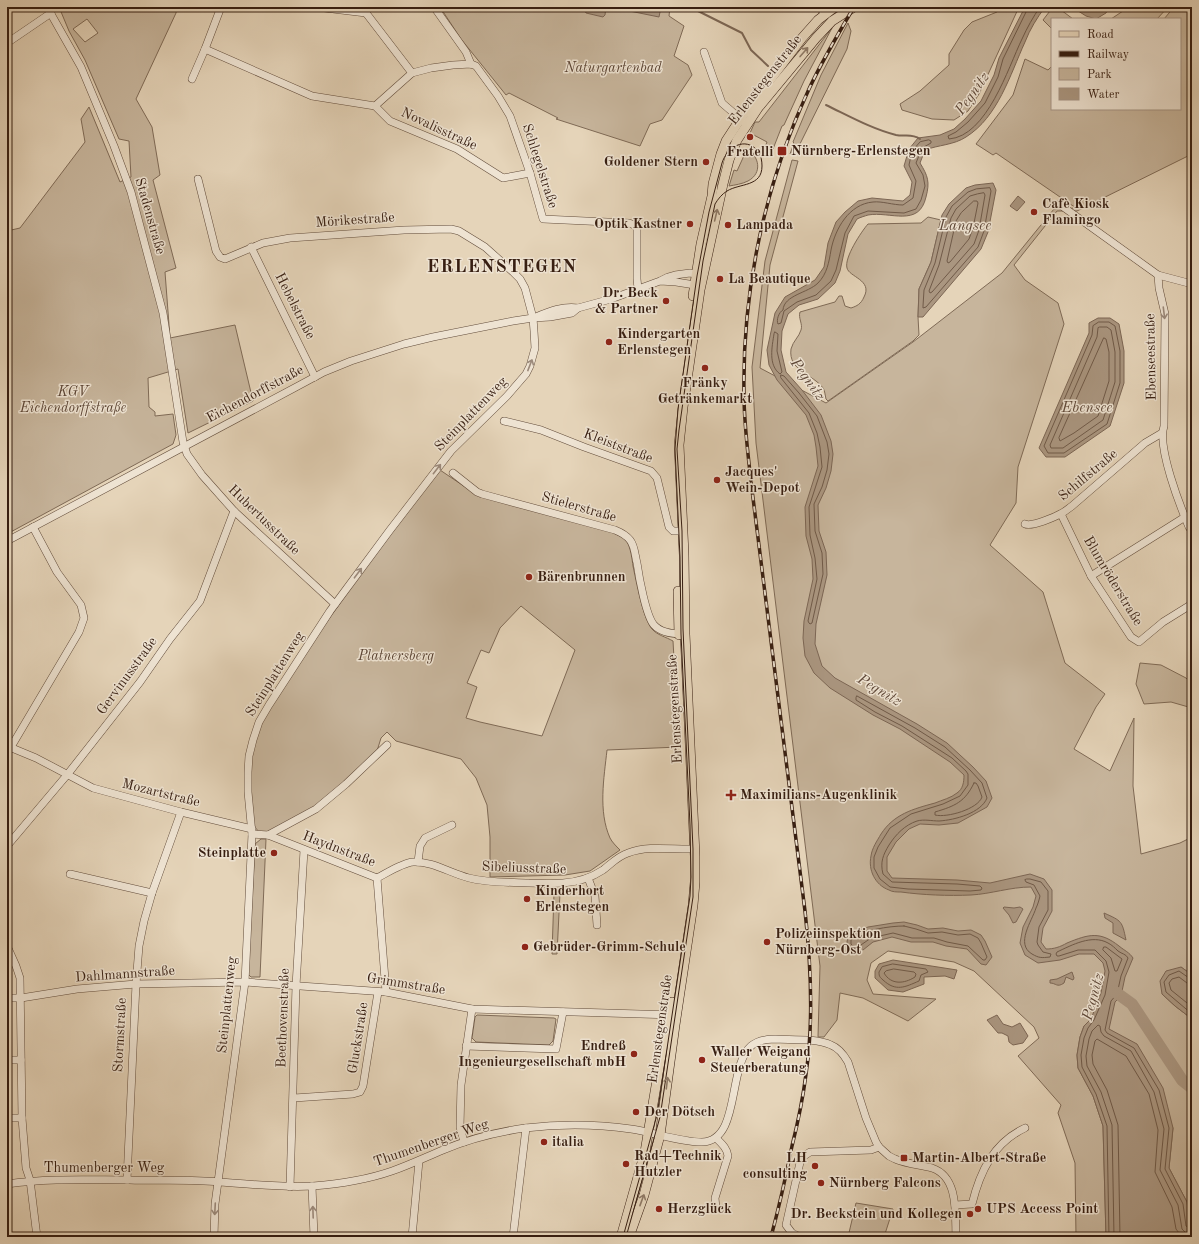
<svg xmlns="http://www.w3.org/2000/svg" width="1199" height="1244" viewBox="0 0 1199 1244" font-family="'Old Standard TT',serif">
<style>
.green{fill:#c7b59c;stroke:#7f6a56;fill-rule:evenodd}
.water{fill:#aa9680;stroke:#7c6654}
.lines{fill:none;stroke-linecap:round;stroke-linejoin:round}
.shore{stroke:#705a48;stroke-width:1}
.stream{stroke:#7c6654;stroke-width:2}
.river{stroke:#aa9680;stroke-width:12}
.minor-casing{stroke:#624c3b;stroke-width:8}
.major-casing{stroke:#371e11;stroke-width:10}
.minor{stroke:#eee3d2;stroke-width:7}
.major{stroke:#e5d4b9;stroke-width:9}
.tram{stroke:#371e11;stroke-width:1}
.rail-casing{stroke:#371e11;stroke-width:3.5}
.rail{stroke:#eee3d2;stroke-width:2;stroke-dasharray:6;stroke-linecap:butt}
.oneway{stroke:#8e7965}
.oneway2{stroke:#9c8a7b}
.poi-dot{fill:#8f2418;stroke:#eee3d2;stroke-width:1.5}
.labels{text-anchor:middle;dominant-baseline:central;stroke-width:3;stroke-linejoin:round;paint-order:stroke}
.park-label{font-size:14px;font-style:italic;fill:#5b4434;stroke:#eee3d2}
.street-label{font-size:14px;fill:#371e11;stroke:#eee3d2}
.poi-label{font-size:14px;font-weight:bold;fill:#371e11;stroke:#eee3d2;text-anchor:start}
.water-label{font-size:15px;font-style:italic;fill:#5f4838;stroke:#eee3d2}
.district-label{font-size:18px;font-weight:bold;letter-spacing:1px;fill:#371e11;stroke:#eee3d2}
</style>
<rect width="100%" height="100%" fill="#e5d4b9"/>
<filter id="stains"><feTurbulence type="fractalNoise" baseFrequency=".005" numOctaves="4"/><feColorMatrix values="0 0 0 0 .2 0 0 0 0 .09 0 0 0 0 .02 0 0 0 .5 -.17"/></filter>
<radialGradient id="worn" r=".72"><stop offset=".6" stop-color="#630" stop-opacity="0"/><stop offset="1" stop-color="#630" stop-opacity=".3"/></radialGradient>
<!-- green -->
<g class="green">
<path d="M59 7H177L176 13 136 99 152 127 160 175 153 180 176 268 165 272 170 338 235 325 253 401 188 433 178 369 148 378 149 407 155 412V416L173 414 176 435 173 444 7 534V231L20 228 85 142 81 119 89 107 120 182 131 177 129 141 119 139 85 60 69 31ZM87 19 98 33 85 42 73 29Z"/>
<path d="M440 7H670L669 16 684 26 674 56 688 65 692 75 662 120 650 124 640 146 556 119 558 118 509 93 506 95 461 39Z"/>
<path d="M1000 7H1019L979 94 968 111 954 120 932 119 902 110 900 104 920 91 949 65V54L964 30 972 22 997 12Z"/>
<path d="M1053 7H1057L1073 19H1052V29L1043 20Z"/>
<path d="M1129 7H1168L1157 19H1111Z"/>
<path d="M1174 7H1192V154L1077 211H1057L1014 265 1025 280 1058 303 1064 324 1018 467 1016 503 990 545 1043 592 1065 663 1105 694 1096 707 1074 749 1110 771 1134 718 1133 786 1141 854 1180 843 1192 837V975L1181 967 1162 994 1175 1006 1192 1019V1027L1190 1033 1192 1035V1084L1190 1083 1192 1088V1237L1187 1202 1169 1168 1173 1128 1109 1029 1091 1019 1084 1026 1080 1037 1077 1055 1078 1068 1093 1096 1103 1126 1106 1237H1076L1075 1163 1058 1113 1061 1105 1018 1056 1039 1038 1034 1027 974 971 954 962 888 951 871 963 867 980 873 994 936 999 908 1021 863 998 840 993 837 1020 824 1037H818L820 966 756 443 752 367 765 261 792 160 798 161 770 265 760 368 826 403 913 342 1002 273 1054 209 1076 208 996 153 993 155 976 144 1013 95 1025 59 1048 70 1052 66V109H1180V19H1164Z"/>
<path d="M848 23 851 31 847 49 795 154H790L794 143 793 142 821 75Z"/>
<path d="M832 28 804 81 784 125 782 126 773 149 765 147 767 142 750 133 755 122H759Z"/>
<path d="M747 149C759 156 763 173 748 181 742 184 735 185 729 186L734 170 737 171Z"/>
<path d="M928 217 941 220 931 262 919 289 918 317 919 335 913 341 828 401 826 399C825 395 825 391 823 388 813 374 788 371 791 349 793 341 799 337 801 330 803 324 798 318 800 312L835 302 839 296H842L845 306 851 308C857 306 861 304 864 297 873 280 849 277 847 268 844 258 861 232 868 224L921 223Z"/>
<path d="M440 470 474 493 609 531C615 534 623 536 627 542 631 549 632 559 633 566 636 580 643 619 652 629 657 635 666 637 673 641L679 747 607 750C604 778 598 811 610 838 612 842 616 846 620 850L590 871 565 875 490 877V837L487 805 476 778 461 759 396 741 387 732 381 738 377 751 333 792 315 807 267 832H259L254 826 249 788 252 750 263 719 312 643 364 569ZM521 606 575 650 542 736 480 722 466 718 477 687 467 683 481 650 489 653 500 628Z"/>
<path d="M1140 663 1161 665 1186 678 1192 684V708L1171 702 1144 704 1136 684Z"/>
<path d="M261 839H266L260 977H251L248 974 255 844Z"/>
<path d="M554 893H560L557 954H552Z"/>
<path d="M477 1015 554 1018 556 1019 553 1041 549 1045 476 1042 472 1038 475 1017Z"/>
<path d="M856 1203 893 1209 884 1237H848Z"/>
</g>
<!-- water -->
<g class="water">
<path d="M585 7H606L605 15 603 17 586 13 585 11Z"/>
<path d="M610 7H661L659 17Z"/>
<path d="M1025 7H1045C1037 18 1030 29 1025 42 1010 75 998 117 966 137 954 145 938 145 925 150L920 163C928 176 930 182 926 197 919 228 890 211 868 215 865 216 861 217 857 219L848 234 840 271 835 283 818 299 799 305 788 314 782 331 781 350 786 372 802 390 821 415 831 441 833 454 831 471 826 488 818 505 819 531 826 552 827 575 816 624 815 644 822 666 835 678 917 724 947 743 973 767 986 781 992 798 987 807 958 823 939 825 920 824 909 829 896 842 887 857V871L892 878 957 880 990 883 1030 874 1044 879 1052 890V911L1043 928 1041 942 1046 949C1054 949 1060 947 1067 943 1089 934 1100 931 1119 946 1125 951 1129 952 1133 958L1125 977 1121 996 1115 1002 1109 1029 1137 1044 1163 1088 1173 1128 1169 1168 1187 1202 1192 1237H1106L1103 1126 1093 1096 1078 1068 1077 1055 1080 1037 1084 1026 1091 1019 1101 993 1105 971 1103 963 1094 954H1079L1060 960 1038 963 1025 955 1020 943 1023 927 1033 907 1036 896 1031 887C1010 887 991 894 971 895 948 896 923 895 901 892 897 892 892 892 889 890 875 885 868 870 871 856 872 848 877 841 881 834 894 814 913 809 935 803 942 800 951 798 957 793 963 789 964 782 964 775L950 762 900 729 873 715 830 688 814 673 805 656 803 638 804 621 813 579 812 559 806 536 805 507 818 466 816 447 814 435 806 415 777 380 769 365 767 350 775 313 785 297 815 280 824 267 828 243 836 222 845 212 858 201 872 198 903 201 910 195 912 182 904 166 909 149 918 138 940 135 954 129 965 119 981 101 994 75 999 58Z"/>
<path d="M1072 7H1110L1106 13 1096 19 1086 16Z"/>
<path d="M993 183 996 190 988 232 981 249 923 317H918L919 289 931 262 942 215 949 204 966 188 975 185Z"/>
<path d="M1018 196 1025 202 1017 211 1010 206Z"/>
<path d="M1098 318H1110L1119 324 1124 351V383L1110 426 1065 457H1046L1039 448 1089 333V323Z"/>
<path d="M1004 907 1014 908 1020 907 1023 909 1016 922 1013 923 1009 915 1003 908Z"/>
<path d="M1104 913C1122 921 1122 921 1126 940L1113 933V923L1105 918Z"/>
<path d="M904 922 917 925 928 929 943 928 958 931 971 930 981 935 985 941 992 957 986 965 981 964 967 949 946 946 933 942H911L892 937 873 942 863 950 858 951 850 949 847 946V942L848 937 852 934 868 927 893 923Z"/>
<path d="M893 960 957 970 954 979 945 976 924 977V984L903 992 888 990 875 978V971L879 964Z"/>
<path d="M1181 967 1192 975V1019L1175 1006 1162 994 1160 981 1166 971Z"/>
<path d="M1072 972 1074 978 1073 980 1066 977 1064 983C1057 988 1056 983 1050 983V980L1057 979Z"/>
<path d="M997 1015 1003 1024 1012 1027 1020 1023 1028 1036 1023 1043 1013 1045 1009 1042 1008 1036 1002 1033H998L987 1020Z"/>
</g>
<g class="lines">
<!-- shore -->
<g class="shore">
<path d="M1028 7 1027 10 1003 59 998 77 985 103 968 122 956 132 948 136 949 139C987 136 1008 68 1022 39 1027 28 1033 17 1040 7"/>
<path d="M929 140 931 141V143L922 148 916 163 923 175 925 186 921 200 916 209 904 213 868 211 854 216 845 233 836 270 831 281 816 295 797 302 784 311 781 323 778 324C776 320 779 312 783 310 784 295 808 293 818 283 827 274 829 262 831 250 835 229 849 204 873 202 882 201 893 205 903 205L913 198 916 181 909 165 912 151 920 142Z"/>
<path d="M990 188 991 191 984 231 978 247 926 307 923 308V306L924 290 935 263 946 217 952 206 968 192 976 189Z"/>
<path d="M984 193 985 195 979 230 974 244 932 292 930 293 929 291 939 265 951 218 956 209 970 196 977 194Z"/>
<path d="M974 201H977L978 203 973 228 969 239 950 262 948 263 947 261 956 221 961 213Z"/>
<path d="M1099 322H1109L1115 326 1120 351V383L1107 424 1064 453H1048L1044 446 1092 335 1093 326Z"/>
<path d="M1100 327H1107L1111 330 1115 352V382L1103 420 1063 448H1051L1050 445 1097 337 1098 328Z"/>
<path d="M775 332 778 334 777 351 782 372 780 374C768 365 772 347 774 334Z"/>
<path d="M1104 338 1106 339 1109 352V381L1098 416 1074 433 1060 441 1059 438Z"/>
<path d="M781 375 784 376 799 393 817 416 827 442 829 454 827 470 822 487 814 504 815 531 822 553 823 574 812 623 810 624 809 623 808 621 817 579 815 558 810 535 809 507 822 467 820 447 817 433 809 413 781 378Z"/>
<path d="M857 696 915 728 945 747 970 770 982 783 987 798C981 813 955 820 939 821 932 821 924 819 917 821 905 825 896 834 889 845 883 855 880 862 883 874L892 882 957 884 980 886 982 888 981 890 970 891 908 889 890 887 880 879 874 868V857L878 847 890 828 911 814 943 804 960 796 968 785V774L966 771 952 758 902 726 875 712 856 700V698Z"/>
<path d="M974 783H976L978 786 982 797C978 809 947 818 935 815V812C955 806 965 802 974 783Z"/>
<path d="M1027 879H1030L1041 882 1048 891V910L1039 927 1037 942 1038 945 1043 952 1051 954 1050 957C1041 958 1039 958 1032 954 1015 944 1032 921 1036 908 1038 904 1039 900 1040 896L1034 885 1026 882 1025 880Z"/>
<path d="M904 926 916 929 928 933 942 932 958 935 970 934 978 938 981 943 987 957 985 960H983L968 946 947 942 934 938H912L893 933 871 938 858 947 853 946 851 944V940C862 930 889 926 904 926Z"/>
<path d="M1104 947H1106L1122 959 1117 971H1115L1111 958 1103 950Z"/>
<path d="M893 964 926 969 928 972 921 975 919 981C905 987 896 992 883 980 880 977 879 977 879 972L882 967Z"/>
<path d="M894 969 914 972 916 974 915 977C904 984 891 985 884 973L886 971Z"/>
<path d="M1192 978H1189L1179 971 1169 975 1164 982 1166 992 1192 1014"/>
<path d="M1192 983H1187L1179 977 1172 979 1169 983 1171 990 1192 1007"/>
<path d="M1109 1237 1107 1126 1096 1094 1082 1067 1081 1055 1084 1038 1088 1028 1094 1020 1105 995 1109 972 1106 961 1095 950H1078L1059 956H1057L1056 954 1057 952C1072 945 1092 934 1108 943 1112 945 1115 948 1118 951 1122 954 1126 954 1128 958L1121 976 1117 994 1111 1001 1105 1030 1107 1033 1134 1048 1159 1090 1169 1128 1165 1169 1183 1204 1186 1226 1189 1228 1192 1229"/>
<path d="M1114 1237 1112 1125 1101 1092 1087 1066 1086 1056 1089 1039 1092 1031 1098 1025 1100 1026 1101 1032 1104 1036 1131 1051 1154 1092 1164 1129 1160 1170 1178 1205 1182 1229 1186 1233 1192 1234"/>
<path d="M1120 1237 1118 1125 1107 1090 1093 1064 1092 1055 1095 1041 1097 1039 1126 1056 1149 1094 1158 1130 1155 1172 1172 1207 1176 1229 1182 1237"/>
</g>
<!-- stream -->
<g class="stream">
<path d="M690 7 742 33 751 50 768 66"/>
<path d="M826 105C849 116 872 129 896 135 905 137 911 133 920 139"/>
</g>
<!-- river -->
<path class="river" d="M1114 991 1132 1004 1182 1080 1192 1088"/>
<!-- minor casing -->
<g class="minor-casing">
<g id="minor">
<path d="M47 7 81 67 114 146 131 192 163 313 183 442 187 454 202 475 234 511 335 604"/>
<path d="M316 7 366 13"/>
<path d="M362 7 366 13 412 73"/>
<path d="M434 7 466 52 471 64"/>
<path d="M818 7 826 13 828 10"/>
<path d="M7 43 51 13"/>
<path d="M205 49 312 96 375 106 390 121 457 149 503 178 530 173"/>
<path d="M704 52 722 103 743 121"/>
<path d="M192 79 205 49 221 7"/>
<path d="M375 106 412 73 431 68 453 65 471 64 476 66 498 96 510 116 530 173 543 219 629 223 634 225 637 228V279L638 289"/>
<path d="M7 158H8"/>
<path d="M198 179 216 251 220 257 225 259 263 243 290 238 404 230 451 229 459 231 485 247 513 272 520 279 525 288 533 318 534 331 535 348 530 366 526 374 507 396 451 451 390 530 330 611 269 705 259 722 253 740 249 756 248 772V792L252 834 245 982 215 1204 214 1237"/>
<path d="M1059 204 1158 275 1192 284"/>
<path d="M251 247 315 377"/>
<path d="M1158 275 1159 288 1165 314 1164 426C1157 447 1180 506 1189 527L1192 531"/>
<path d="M536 317C550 311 563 306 578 308"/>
<path d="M504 421 541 430 584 447 651 471 657 478 669 527 673 531H683"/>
<path d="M453 473 477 492 482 494 615 530C620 532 626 535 630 540 635 546 635 556 637 563 639 577 646 616 654 625 661 633 674 634 683 634"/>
<path d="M1061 514 1091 576 1131 637 1139 642 1163 622 1192 604"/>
<path d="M1025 524C1032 527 1055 517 1062 513 1066 511 1069 508 1072 506L1145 443 1162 433"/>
<path d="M7 541 298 386 324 372 351 361 404 344 433 337 513 321 533 318 550 317 572 313 578 308 611 299 660 281 668 277 675 275 690 273 696 274 702 281 695 285 676 282 660 281"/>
<path d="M1091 576 1185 517"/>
<path d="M7 746 36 758 93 788 181 812 252 829"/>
<path d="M11 747 79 632 84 618 81 605 57 572 33 527"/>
<path d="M252 834 268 835 377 878 386 992"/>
<path d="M268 835 316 809 346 784 387 745"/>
<path d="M7 846 67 775 140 682 170 639 200 601 234 511"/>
<path d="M418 862 420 846 425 838 452 825"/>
<path d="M70 874 152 893"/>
<path d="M377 878C387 873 402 863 413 862 432 861 450 873 469 878 488 883 509 882 529 883 540 883 552 884 563 883 577 882 591 878 603 870 611 864 618 856 628 853 649 845 673 850 695 849"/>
<path d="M588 878 595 896 597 925"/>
<path d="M7 946 16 966 20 978 22 1118 26 1168 30 1180 37 1237"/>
<path d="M7 998H21L77 989 136 984 245 982 386 992 472 1009 674 1015"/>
<path d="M466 1046 556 1049 563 1012"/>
<path d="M7 1060H21"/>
<path d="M294 1098 353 1094 360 1092 363 1086 378 992"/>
<path d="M7 1118H22"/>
<path d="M464 1142 460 1127 461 1085 472 1009"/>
<path d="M127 1180 136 984 139 946 144 921 152 893 181 812"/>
<path d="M7 1184C48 1178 89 1180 130 1180 160 1181 190 1179 219 1182 251 1184 281 1188 313 1186 339 1184 366 1180 392 1171 409 1165 426 1157 443 1150 469 1139 497 1132 525 1128 559 1124 596 1124 631 1129 653 1132 679 1142 702 1142 741 1141 727 1067 751 1046 758 1040 766 1039 775 1039 791 1040 816 1038 831 1045 839 1048 844 1055 848 1062L866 1118 876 1142 879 1147 889 1156 895 1159C907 1164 920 1165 932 1168 959 1177 955 1214 956 1237"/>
<path d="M312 1186 314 1237"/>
<path d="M290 1187 296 986 304 850"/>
<path d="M955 1205 972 1204C980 1172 993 1143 1025 1128"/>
<path d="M716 1208 715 1198 728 1156C727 1148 722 1144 716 1138"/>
<path d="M412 1237 419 1161"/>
<path d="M513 1237 526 1128"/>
<path d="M800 1237 792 1233 786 1225 801 1158 810 1152 871 1150 879 1147"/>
</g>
</g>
<!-- major casing -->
<g class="major-casing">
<g id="major">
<path d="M693 296 701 244 712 196 713 184 721 154 726 141 741 118 802 38 818 20 835 7"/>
<path d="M678 591 679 635"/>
<path d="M621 1237 645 1152 661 1056 672 1002"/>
<path d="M629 1237 644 1195 660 1135 675 1025 693 905 695 882V856L685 634 684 555 679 445 683 407 700 290 723 184 729 160 737 140 758 108 816 38 832 21 854 7"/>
</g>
</g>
<!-- minor -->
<use href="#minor" class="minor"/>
<!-- major -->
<use href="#major" class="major"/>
<!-- tram -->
<path class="tram" d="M623 1237 657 1115 690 896 691 877 690 825 681 634 680 557 675 449 678 409 697 276 709 212 722 163C727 147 745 136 758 151 761 155 762 161 762 166 762 187 740 183 727 191 722 194 718 199 715 204L703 261 679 430 677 449 682 531 683 629 693 849V897L660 1117 626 1237"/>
<!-- rail casing -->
<g class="rail-casing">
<path id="rail" d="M771 1237C779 1207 786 1176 792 1146 798 1122 803 1098 806 1074 814 1020 811 965 805 911L751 482C748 453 744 424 744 395 742 290 765 184 809 89 822 61 838 34 854 7"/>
</g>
<!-- rail -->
<use href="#rail" class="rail"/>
</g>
<!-- one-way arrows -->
<defs><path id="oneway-shaft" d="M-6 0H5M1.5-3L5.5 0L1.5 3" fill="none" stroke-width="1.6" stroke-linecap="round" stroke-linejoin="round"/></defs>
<g class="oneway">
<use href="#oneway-shaft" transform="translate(804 52) rotate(-49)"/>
<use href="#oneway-shaft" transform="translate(716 215) rotate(-77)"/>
<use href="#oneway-shaft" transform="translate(667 1083) rotate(-83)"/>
<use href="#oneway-shaft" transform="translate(642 1200) rotate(-70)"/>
</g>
<g class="oneway2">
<use href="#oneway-shaft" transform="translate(1164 313) rotate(83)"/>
<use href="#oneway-shaft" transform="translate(530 365) rotate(-69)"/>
<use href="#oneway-shaft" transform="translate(437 469) rotate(-52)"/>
<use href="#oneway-shaft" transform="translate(358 573) rotate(-53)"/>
<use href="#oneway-shaft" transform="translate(215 1209) rotate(93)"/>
<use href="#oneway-shaft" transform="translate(313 1212) rotate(-92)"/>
</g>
<!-- markers -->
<g class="poi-dot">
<circle cx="750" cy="137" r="4"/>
<rect x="777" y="146" width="10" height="10" rx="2"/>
<circle cx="706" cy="162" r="4"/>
<circle cx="1034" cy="212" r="4"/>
<circle cx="690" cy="224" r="4"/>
<circle cx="728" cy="225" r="4"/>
<circle cx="720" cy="279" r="4"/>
<circle cx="666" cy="301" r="4"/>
<circle cx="609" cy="342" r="4"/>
<circle cx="705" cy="368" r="4"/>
<circle cx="717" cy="480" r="4"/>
<circle cx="529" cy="577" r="4"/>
<path d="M729 789h4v4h4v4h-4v4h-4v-4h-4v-4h4z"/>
<circle cx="274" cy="853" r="4"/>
<circle cx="527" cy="899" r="4"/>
<circle cx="767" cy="942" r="4"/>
<circle cx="525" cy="947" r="4"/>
<circle cx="634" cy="1054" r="4"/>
<circle cx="702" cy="1060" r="4"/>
<circle cx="636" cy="1112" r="4"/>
<circle cx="544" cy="1142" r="4"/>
<rect x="900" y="1154" width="8" height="8" rx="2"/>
<circle cx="626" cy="1164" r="4"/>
<circle cx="815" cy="1166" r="4"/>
<circle cx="821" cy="1183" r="4"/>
<circle cx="659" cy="1209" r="4"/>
<circle cx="978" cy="1209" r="4"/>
<circle cx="970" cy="1214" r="4"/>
</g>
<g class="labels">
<!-- park labels -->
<g class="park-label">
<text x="613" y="68">Naturgartenbad</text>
<text x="73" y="392">KGV<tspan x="73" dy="16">Eichendorffstraße</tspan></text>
<text x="396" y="656">Platnersberg</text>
</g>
<!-- street labels -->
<g class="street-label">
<text transform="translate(765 80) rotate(-52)">Erlenstegenstraße</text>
<text transform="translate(439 129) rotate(25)">Novalisstraße</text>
<text transform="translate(540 166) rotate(72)">Schlegelstraße</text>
<text transform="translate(150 216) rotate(74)">Stadenstraße</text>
<text transform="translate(355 220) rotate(-4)">Mörikestraße</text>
<text transform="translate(295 306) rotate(63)">Hebelstraße</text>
<text transform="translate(1151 357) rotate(-91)">Ebenseestraße</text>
<text transform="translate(255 394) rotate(-28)">Eichendorffstraße</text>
<text transform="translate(471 414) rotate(-46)">Steinplattenweg</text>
<text transform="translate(618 446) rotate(21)">Kleiststraße</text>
<text transform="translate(1088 475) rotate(-40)">Schilfstraße</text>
<text transform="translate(579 507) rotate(16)">Stielerstraße</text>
<text transform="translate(264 520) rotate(44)">Hubertusstraße</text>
<text transform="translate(1113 581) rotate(59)">Blumröderstraße</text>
<text transform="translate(275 674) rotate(-58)">Steinplattenweg</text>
<text transform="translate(127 676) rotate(-54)">Gervinusstraße</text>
<text transform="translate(675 709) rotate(-93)">Erlenstegenstraße</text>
<text transform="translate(161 793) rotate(14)">Mozartstraße</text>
<text transform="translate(339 849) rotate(21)">Haydnstraße</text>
<text transform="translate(524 868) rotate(2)">Sibeliusstraße</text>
<text transform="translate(125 974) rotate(-4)">Dahlmannstraße</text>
<text transform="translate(406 984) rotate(9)">Grimmstraße</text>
<text transform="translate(227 1005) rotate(-84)">Steinplattenweg</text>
<text transform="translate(283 1018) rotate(-88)">Beethovenstraße</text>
<text transform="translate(660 1029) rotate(-82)">Erlenstegenstraße</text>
<text transform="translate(120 1035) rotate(-87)">Stormstraße</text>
<text transform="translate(358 1038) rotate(-81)">Gluckstraße</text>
<text transform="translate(431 1143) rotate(-19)">Thumenberger Weg</text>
<text x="104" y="1168">Thumenberger Weg</text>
</g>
<!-- poi labels -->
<g class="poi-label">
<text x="791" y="151">Nürnberg-Erlenstegen</text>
<text x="750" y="152" text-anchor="middle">Fratelli</text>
<text x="698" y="162" text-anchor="end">Goldener Stern</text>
<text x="1042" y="204">Cafè Kiosk<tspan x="1042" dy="16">Flamingo</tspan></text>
<text x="682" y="224" text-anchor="end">Optik Kastner</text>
<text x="736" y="225">Lampada</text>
<text x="728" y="279">La Beautique</text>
<text x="658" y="293" text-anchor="end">Dr. Beck<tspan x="658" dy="16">&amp; Partner</tspan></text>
<text x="617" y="334">Kindergarten<tspan x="617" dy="16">Erlenstegen</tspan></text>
<text x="705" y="383" text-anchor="middle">Fränky<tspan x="705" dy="16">Getränkemarkt</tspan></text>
<text x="725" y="472">Jacques'<tspan x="725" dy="16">Wein-Depot</tspan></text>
<text x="537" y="577">Bärenbrunnen</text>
<text x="740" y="795">Maximilians-Augenklinik</text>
<text x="266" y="853" text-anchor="end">Steinplatte</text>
<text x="535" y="891">Kinderhort<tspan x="535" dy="16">Erlenstegen</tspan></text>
<text x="775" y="934">Polizeiinspektion<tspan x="775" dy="16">Nürnberg-Ost</tspan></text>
<text x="533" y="947">Gebrüder-Grimm-Schule</text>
<text x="626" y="1046" text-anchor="end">Endreß<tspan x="626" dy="16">Ingenieurgesellschaft mbH</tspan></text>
<text x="710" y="1052">Waller Weigand<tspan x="710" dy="16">Steuerberatung</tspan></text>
<text x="644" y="1112">Der Dötsch</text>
<text x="552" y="1142">italia</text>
<text x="634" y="1156">Rad+Technik<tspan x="634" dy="16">Hutzler</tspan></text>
<text x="807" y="1158" text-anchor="end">LH<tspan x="807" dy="16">consulting</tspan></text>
<text x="912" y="1158">Martin-Albert-Straße</text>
<text x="829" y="1183">Nürnberg Falcons</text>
<text x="667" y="1209">Herzglück</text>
<text x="986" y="1209">UPS Access Point</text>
<text x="962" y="1214" text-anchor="end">Dr. Beckstein und Kollegen</text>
</g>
<!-- water labels -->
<g class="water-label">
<text transform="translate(973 94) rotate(-55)">Pegnitz</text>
<text x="965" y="226">Langsee</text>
<text transform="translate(807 380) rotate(54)">Pegnitz</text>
<text x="1087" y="408">Ebensee</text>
<text transform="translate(879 691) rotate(31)">Pegnitz</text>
<text transform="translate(1094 997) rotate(-75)">Pegnitz</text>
</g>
<!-- district labels -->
<g class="district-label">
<text x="502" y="267">ERLENSTEGEN</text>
</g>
</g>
<!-- margin -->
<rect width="1199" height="1244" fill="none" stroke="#e5d4b9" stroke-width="24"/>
<rect x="8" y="8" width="1183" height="1228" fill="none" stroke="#371e11" stroke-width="2"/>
<rect x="12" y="12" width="1175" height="1220" fill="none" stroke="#371e11"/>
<!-- legend -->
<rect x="1051" y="18" width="130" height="92" fill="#eee3d2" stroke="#a59485"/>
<rect x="1059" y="31" width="20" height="6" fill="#e5d4b9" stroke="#a59485"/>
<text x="1087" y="38" font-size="12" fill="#371e11">Road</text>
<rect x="1059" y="51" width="20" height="6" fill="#371e11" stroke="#a59485"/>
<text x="1087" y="58" font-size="12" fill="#371e11">Railway</text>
<rect x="1059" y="68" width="20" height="12" fill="#c7b59c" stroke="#a59485"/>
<text x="1087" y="78" font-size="12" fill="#371e11">Park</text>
<rect x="1059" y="88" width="20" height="12" fill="#aa9680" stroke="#a59485"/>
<text x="1087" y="98" font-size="12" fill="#371e11">Water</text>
<rect width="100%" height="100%" filter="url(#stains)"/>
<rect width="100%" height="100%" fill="url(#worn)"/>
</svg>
